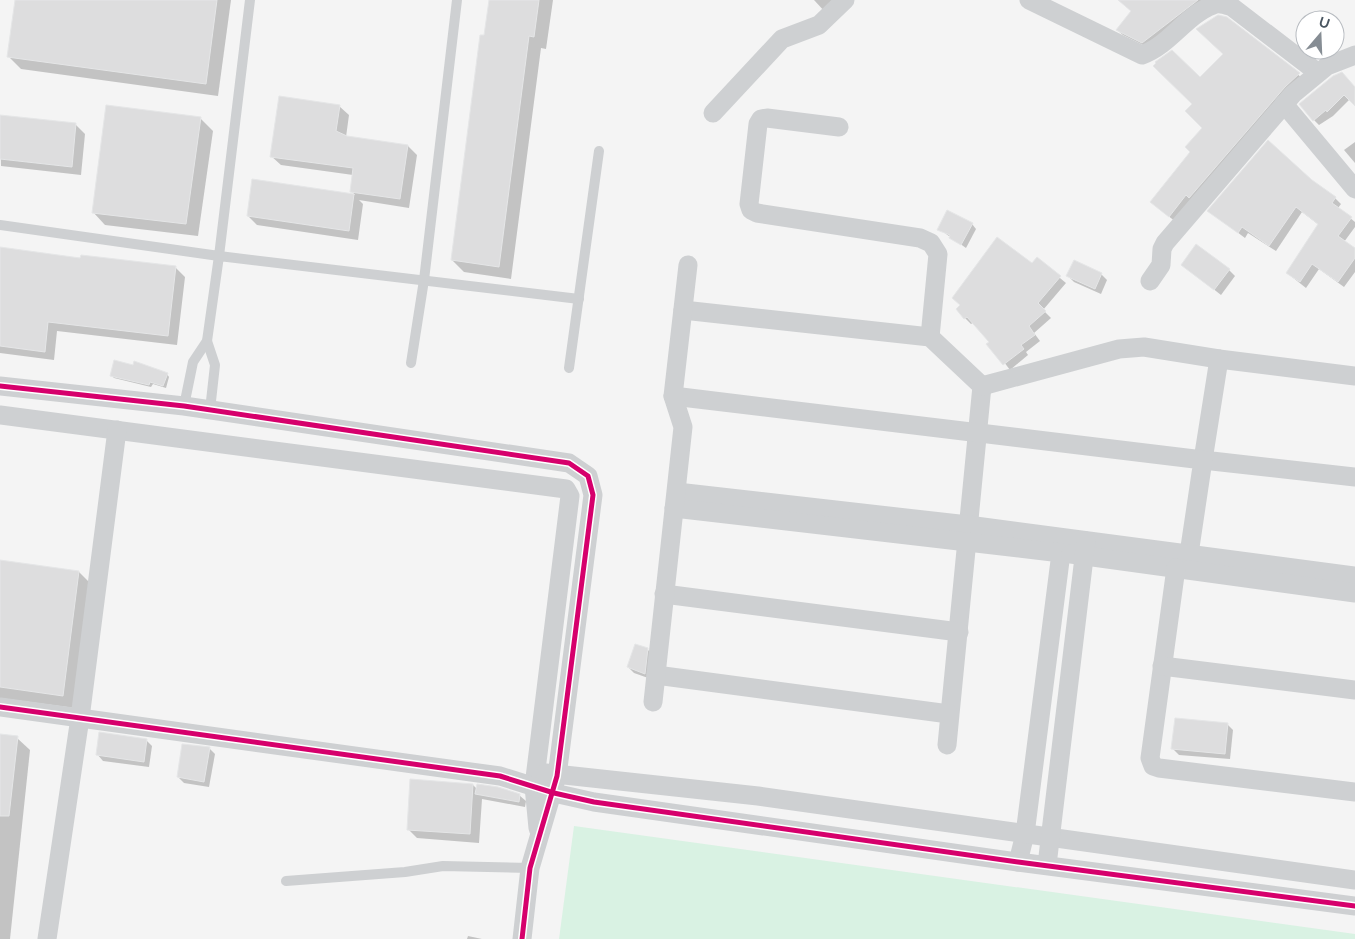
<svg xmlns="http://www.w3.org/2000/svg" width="1355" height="939" viewBox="0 0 1355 939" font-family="Raleway,sans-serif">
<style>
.green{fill:#d9f2e3}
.shadow{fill:#0003}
.building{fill:#ddddde;stroke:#e5e6e7}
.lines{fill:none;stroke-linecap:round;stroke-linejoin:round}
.lane{stroke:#ced0d2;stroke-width:10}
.street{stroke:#ced0d2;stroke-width:19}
.cycleway-casing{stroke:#fff;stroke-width:8}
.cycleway{stroke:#d6006c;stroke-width:5}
</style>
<rect width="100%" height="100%" fill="#f4f4f4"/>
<!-- green -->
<path class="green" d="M574 826 1355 934V939H559Z"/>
<!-- shadow -->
<g class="shadow">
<path d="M16 0H231L218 96 21 69 8 56Z"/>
<path d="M490 0H553L546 49 541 48 511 279 464 272 452 260Z"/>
<path d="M814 0H841L826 13Z"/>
<path d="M1119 0H1211L1149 48 1123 35 1117 30 1132 12Z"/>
<path d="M1226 18 1306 81 1176 222 1158 208 1204 128 1194 104 1200 79 1224 54Z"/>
<path d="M1333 77 1355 88V104L1350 99 1333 116 1319 125 1314 120Z"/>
<path d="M339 106 349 115 346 137 408 146 417 155 409 208 359 200 363 204 358 240 257 225 248 216 253 181 355 195 351 191 353 175 281 165 271 156Z"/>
<path d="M0 116 76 125 85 134 81 175 1 166Z"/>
<path d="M201 119 213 131 198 236 105 225 93 212Z"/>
<path d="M1355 142V163L1344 150Z"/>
<path d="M1312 181 1335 198 1341 204 1338 208 1355 222V227L1344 242 1355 250V272L1344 287 1319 269 1306 288 1287 273 1319 225 1302 212 1276 251 1248 233 1245 238 1209 211Z"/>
<path d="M972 224 976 229 966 248 939 229Z"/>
<path d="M0 249 81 260 82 256 176 268 185 277 177 345 57 331 54 360 0 353Z"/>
<path d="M1037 259 1066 283 1043 310 1051 318 1034 333 1040 341 1026 352 1028 355 1010 370 974 322 971 324 957 310 1033 265Z"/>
<path d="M1183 265 1229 270 1235 276 1221 295Z"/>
<path d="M1101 274 1107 280 1101 294 1074 282 1068 276Z"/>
<path d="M167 374 169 377 166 388 153 384 151 387 114 378 112 376Z"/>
<path d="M0 561 79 572 91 584 75 708 0 698Z"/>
<path d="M647 649 653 655 651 679 634 673 628 667Z"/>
<path d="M1227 724 1233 730 1230 759 1179 755 1173 749Z"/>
<path d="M0 735 17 738 30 750 10 939H0Z"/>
<path d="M146 740 152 746 149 767 103 761 97 754Z"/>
<path d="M209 748 215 754 209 787 184 783 178 777Z"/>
<path d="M473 785 477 789 519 795 526 801 525 807 482 799 479 843 417 838 408 829Z"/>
<path d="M468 936 482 939H467Z"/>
</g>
<!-- building -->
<g class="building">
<path d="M15 0H217L206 84 7 57Z"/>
<path d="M489 0H539L534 37 529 36 499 267 451 260 480 35H484Z"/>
<path d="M1118 0H1198L1142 43 1116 30 1131 11Z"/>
<path d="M1218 15 1227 17 1300 73 1285 87 1189 198 1186 195 1169 217 1150 202 1190 152 1185 147 1202 128 1185 111 1192 104 1153 66 1156 63 1155 62 1172 50 1200 77 1223 54 1196 29Z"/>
<path d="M1342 72 1355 87V106L1344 95 1327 112 1326 110 1313 121 1299 104 1333 76Z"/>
<path d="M279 96 340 105 336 131 347 136 408 145 400 199 350 192 353 168 270 157Z"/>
<path d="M106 105 201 117 186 224 92 213Z"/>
<path d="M0 115 76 123 72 167 0 159Z"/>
<path d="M1268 140 1312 180 1336 197 1332 203 1352 217 1338 236 1355 248V258L1338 282 1312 264 1300 282 1286 273 1318 224 1296 207 1269 246 1242 227 1238 233 1207 211Z"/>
<path d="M252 179 354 194 349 231 247 216Z"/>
<path d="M947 210 973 223 961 245 949 238 950 235 937 230Z"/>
<path d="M997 237 1032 263 1037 257 1061 276 1038 303 1046 311 1029 326 1035 335 1021 345 1024 349 1003 365 986 344 989 342 967 317 964 319 956 309 960 305 952 298Z"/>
<path d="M1196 244 1230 269 1214 290 1181 265Z"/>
<path d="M0 247 80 258 81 255 176 266 168 336 48 322 45 352 0 346Z"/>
<path d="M1074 260 1102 273 1095 289 1066 276Z"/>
<path d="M114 360 133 365 134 361 168 373 163 386 150 382 149 385 110 376Z"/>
<path d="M0 560 79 571 63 696 0 687Z"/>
<path d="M635 644 648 648 645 674 627 667Z"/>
<path d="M1175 718 1228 723 1225 754 1171 749Z"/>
<path d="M99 732 147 739 144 762 96 755Z"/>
<path d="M0 734 18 736 9 816H0Z"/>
<path d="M182 744 210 747 204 782 177 777Z"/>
<path d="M410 779 473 784 470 834 407 830Z"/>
<path d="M477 784 498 787 520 794 519 802 475 794Z"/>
</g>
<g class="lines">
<!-- lane -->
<g class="lane">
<path d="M0 225 219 256 250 0"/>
<path d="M207 341 215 365 210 410"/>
<path d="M411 363 424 280 457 0"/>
<path d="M569 368 599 151"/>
<path d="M184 406 193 362 207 341 219 256 579 299"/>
<path d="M286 881 405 872 443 866 530 868"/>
</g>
<!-- street -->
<g class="street">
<path d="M1029 0 1142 55C1170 45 1186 15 1213 5 1219 2 1226 5 1232 7L1317 72"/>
<path d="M1284 104 1355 189"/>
<path d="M713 113 782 39 819 25 845 0"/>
<path d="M839 127 767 118 761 119 758 124 749 204 751 210 757 213 920 238 931 243 938 254 930 337"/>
<path d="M1150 281 1161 265 1162 249 1165 243 1293 94 1327 66 1355 55"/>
<path d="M683 310 930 337 982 386 947 745"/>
<path d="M1219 359 1355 376"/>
<path d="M0 386 184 406 569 463 588 476 593 495 557 776 530 868 522 939"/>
<path d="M982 386 1119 349 1144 347 1219 359 1203 460 1355 477"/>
<path d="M673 396 1203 460 1189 554"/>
<path d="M0 415 566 489 570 496 534 786 538 828"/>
<path d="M677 492 968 525 1355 576"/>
<path d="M674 508 1061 553 1025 834 1018 862"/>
<path d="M1071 554 1355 593"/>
<path d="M1176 568 1150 758 1153 766 1159 768 1355 792"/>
<path d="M664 594 959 632"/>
<path d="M1162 666 1355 690"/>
<path d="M656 675 949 714"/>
<path d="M653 702 683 427 673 396 688 265"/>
<path d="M0 707 500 776 554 793 594 802 1018 862 1355 906"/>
<path d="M546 773 758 796 1355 880"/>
<path d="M1047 865 1086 541"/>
<path d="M47 939 80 718 117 430"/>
</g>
<!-- cycleway casing -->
<g class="cycleway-casing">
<g id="cycleway">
<path d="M0 386 184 406 569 463 588 476 593 495 557 776 530 868 522 939"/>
<path d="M0 707 500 776 554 793 594 802 1018 862 1355 906"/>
</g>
</g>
<!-- cycleway -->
<use href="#cycleway" class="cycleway"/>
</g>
<!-- north arrow -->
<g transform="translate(1320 35) rotate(19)"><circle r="24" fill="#ffffff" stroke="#b7bbc0"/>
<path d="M0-4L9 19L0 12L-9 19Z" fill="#868d94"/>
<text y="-8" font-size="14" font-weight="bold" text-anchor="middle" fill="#4a5661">U</text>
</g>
</svg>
